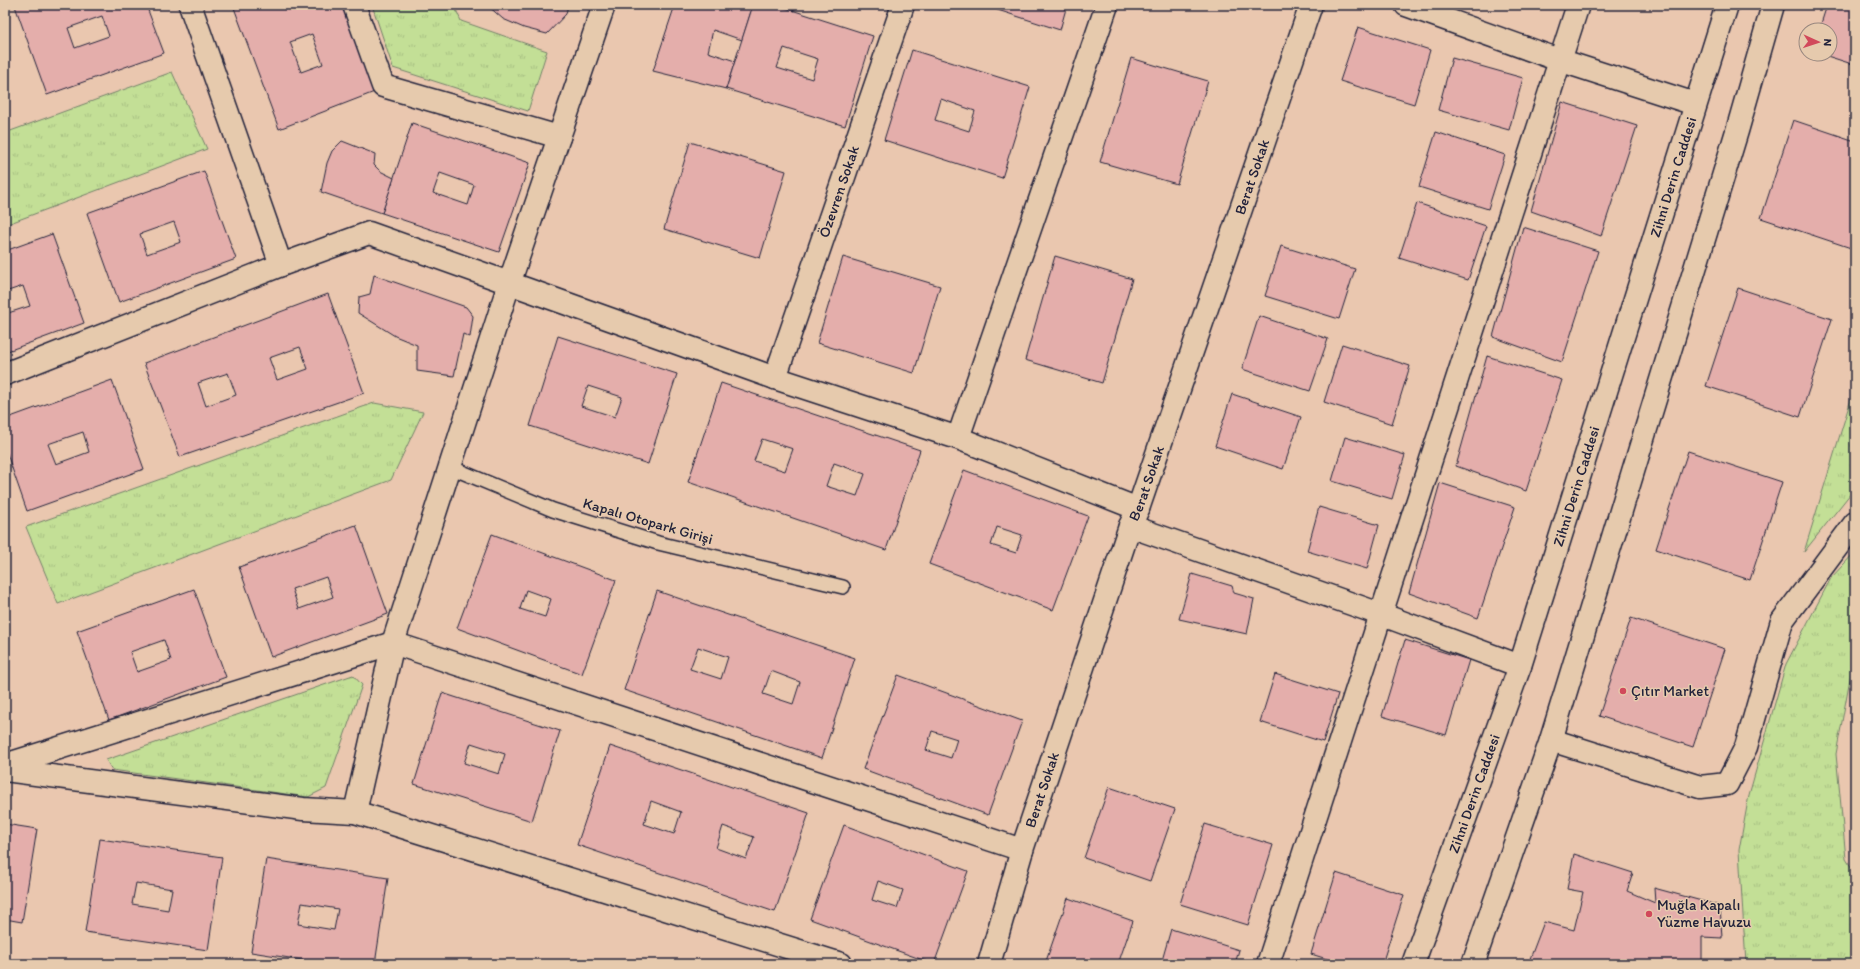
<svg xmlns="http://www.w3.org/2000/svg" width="1860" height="969" viewBox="0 0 1860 969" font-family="Itim,sans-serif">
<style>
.grass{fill:url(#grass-tufts);stroke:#728068}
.building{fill:#e4aeab;stroke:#22223b;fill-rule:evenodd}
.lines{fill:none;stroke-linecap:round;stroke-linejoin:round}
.lane-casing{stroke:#22223b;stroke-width:16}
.street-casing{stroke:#22223b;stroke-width:25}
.secondary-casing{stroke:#22223b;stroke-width:25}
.lane{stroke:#e6caad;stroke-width:13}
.street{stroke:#e6caad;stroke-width:22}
.secondary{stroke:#e6caad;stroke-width:22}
.poi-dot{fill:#d1495b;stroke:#e6caad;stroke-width:1.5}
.labels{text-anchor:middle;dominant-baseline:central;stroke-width:3;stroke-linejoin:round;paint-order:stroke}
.street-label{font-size:15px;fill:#22223b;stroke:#e6caad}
.poi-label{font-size:15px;fill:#22223b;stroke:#e6caad;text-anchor:start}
</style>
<defs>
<pattern id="grass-tufts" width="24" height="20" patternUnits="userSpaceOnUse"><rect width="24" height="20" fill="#c3df96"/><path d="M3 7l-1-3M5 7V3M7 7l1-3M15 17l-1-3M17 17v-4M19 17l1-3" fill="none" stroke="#a7bf82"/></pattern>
</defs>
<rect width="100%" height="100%" fill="#eac7af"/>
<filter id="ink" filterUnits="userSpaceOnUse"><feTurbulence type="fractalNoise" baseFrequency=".025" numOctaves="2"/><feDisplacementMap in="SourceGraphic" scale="8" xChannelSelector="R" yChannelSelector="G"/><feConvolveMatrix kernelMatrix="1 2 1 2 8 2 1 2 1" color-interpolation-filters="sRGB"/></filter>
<g filter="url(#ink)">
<!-- grass -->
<g class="grass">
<path d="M372 5H454L461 21 547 51 528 111 393 68Z"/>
<path d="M172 72 207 149 5 225V133Z"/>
<path d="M1855 386V488L1804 552Z"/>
<path d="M374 403 423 412 391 480 58 604 26 527Z"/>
<path d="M1855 552V662L1851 673 1836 754 1846 859 1855 873V964H1746L1739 850 1749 795 1786 664 1831 578Z"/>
<path d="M353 675 362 685 326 788 308 797 112 770 106 760Z"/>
</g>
<!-- building -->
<g class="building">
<path d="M19 5H146L164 53 47 95 15 6ZM102 16 109 36 75 48 68 28Z"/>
<path d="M233 5H343L377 91 279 129ZM312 34 323 64 301 72 290 42Z"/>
<path d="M487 5H568L566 14 547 34 524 28 503 19Z"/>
<path d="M675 5H753L742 40 713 30 708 52 735 61 726 89 653 71Z"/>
<path d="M753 5H776L873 36 845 126 726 89ZM784 48 818 59 812 79 777 68Z"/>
<path d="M982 5H1067L1060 30Z"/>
<path d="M1827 5H1855V65L1821 54H1830V30H1819Z"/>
<path d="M1358 27 1430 50 1414 104 1340 81Z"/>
<path d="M912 50 1030 87 1002 178 884 140ZM941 99 975 111 969 131 935 120Z"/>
<path d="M1131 58 1208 81 1177 184 1100 162Z"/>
<path d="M1452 58 1523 78 1509 130 1438 110Z"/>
<path d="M1562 102 1637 126 1601 236 1531 211Z"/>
<path d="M1793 120 1855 141 1854 249 1761 218Z"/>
<path d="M412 123 530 163 499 252 382 213ZM440 173 474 185 468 205 433 193Z"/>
<path d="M1436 132 1505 155 1488 209 1419 187Z"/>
<path d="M342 141 375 154 374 165 380 171 394 178 382 213 321 192 327 163 332 151Z"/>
<path d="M690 142 786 171 760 258 664 229Z"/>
<path d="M204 171 236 259 119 302 87 213ZM174 222 181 242 147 254 140 234Z"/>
<path d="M1417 203 1486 226 1468 280 1399 258Z"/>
<path d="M1523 227 1598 251 1562 362 1493 337Z"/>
<path d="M52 234 84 323 5 352V314L30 306 23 286 5 292V251Z"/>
<path d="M1281 246 1355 269 1339 319 1265 296Z"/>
<path d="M1055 256 1132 279 1102 383 1025 360Z"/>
<path d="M843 257 940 286 914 373 817 343Z"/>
<path d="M374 275 466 307 473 316 470 337 463 334 454 376 417 371V345L395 336 358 313 359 297 370 294Z"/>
<path d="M1738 288 1832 319 1800 417 1706 386Z"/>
<path d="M328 294 364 393 180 457 144 363ZM300 347 308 369 277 380 269 358ZM228 373 236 395 206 406 198 383Z"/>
<path d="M1259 316 1328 339 1310 391 1242 369Z"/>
<path d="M558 336 677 374 648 464 530 426ZM588 386 622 397 615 417 581 406Z"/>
<path d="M1342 344 1410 366 1392 424 1324 402Z"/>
<path d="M1487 356 1562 380 1526 491 1456 466Z"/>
<path d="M112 380 144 469 27 511 5 448V419ZM83 432 89 452 56 464 48 444Z"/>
<path d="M721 383 920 450 886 550 688 482ZM762 439 793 449 785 471 754 461ZM834 463 865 474 857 496 826 486Z"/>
<path d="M1232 394 1301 417 1283 469 1215 446Z"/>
<path d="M1345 437 1405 455 1392 499 1332 481Z"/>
<path d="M1688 451 1782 482 1750 580 1656 549Z"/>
<path d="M964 470 1088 516 1053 610 929 564ZM997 527 1022 535 1016 553 991 545Z"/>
<path d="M1440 483 1515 507 1478 618 1409 593Z"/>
<path d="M1319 507 1379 525 1367 569 1307 551Z"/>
<path d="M356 525 388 614 271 657 239 567ZM326 577 333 597 299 609 292 589Z"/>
<path d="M492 534 616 580 582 674 457 628ZM526 590 551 599 545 617 520 609Z"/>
<path d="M1192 574 1232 586 1234 593 1254 599 1247 634 1179 619Z"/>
<path d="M194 589 226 677 109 720 77 631ZM164 640 171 660 137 672 130 652Z"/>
<path d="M657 591 855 658 822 758 624 690ZM698 647 728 657 721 679 690 669ZM771 671 800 682 793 704 763 694Z"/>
<path d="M1631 618 1725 649 1693 747 1599 716Z"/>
<path d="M1405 640 1469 660 1446 735 1382 716Z"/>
<path d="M1275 674 1338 694 1323 742 1260 722Z"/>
<path d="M898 675 1022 721 988 815 863 769ZM932 731 957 739 951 758 926 750Z"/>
<path d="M442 693 560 731 532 821 414 784ZM471 743 505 754 499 774 464 763Z"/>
<path d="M610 746 809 813 775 912 577 845ZM651 801 681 812 674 834 644 824ZM723 826 754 837 746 859 716 848Z"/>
<path d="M1109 787 1175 809 1150 881 1084 858Z"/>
<path d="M5 824 37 829 22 922 5 919Z"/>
<path d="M1205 824 1273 845 1248 925 1180 904Z"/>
<path d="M844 825 968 871 934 964 810 919ZM878 881 903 890 897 908 872 900Z"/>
<path d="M100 839 222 857 208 950 85 932ZM136 883 172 889 168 910 132 904Z"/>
<path d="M1574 854 1633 873 1627 891 1655 903 1654 888 1720 906 1722 938 1702 937V964H1528L1544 922 1574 930 1583 892 1567 889Z"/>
<path d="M266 859 388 878 375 964H328L251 952ZM302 903 338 909 334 930 298 924Z"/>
<path d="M1336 873 1404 895 1382 964H1343L1311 954Z"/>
<path d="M1068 898 1133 921 1118 964H1045Z"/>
<path d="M1171 929 1239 950 1235 964H1161Z"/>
</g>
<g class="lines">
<!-- lane casing -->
<g class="lane-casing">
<path id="lane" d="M450 467 553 510 658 543 843 587"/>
</g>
<!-- street casing -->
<g class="street-casing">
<g id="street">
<path d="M190 5 281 265"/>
<path d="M354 5 383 86 559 137"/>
<path d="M1406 5 1559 60 1695 104"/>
<path d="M5 374 281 265 369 233 775 378 958 438 1138 509"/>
<path id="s1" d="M775 378 903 5"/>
<path d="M958 438 1107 5"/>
<path d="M1130 526 1380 614 1520 666"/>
<path d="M1551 740 1700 787 1727 784 1746 747 1782 621 1855 523"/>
<path d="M5 765 393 643 1022 850"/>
<path d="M5 770 303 809 355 812 841 964"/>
<path d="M355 812 393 643 509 284 604 5"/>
<path id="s2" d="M989 964 1022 850 1130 526 1138 509 1311 5"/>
<path d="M1268 964 1578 5"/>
</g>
</g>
<!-- secondary casing -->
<g class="secondary-casing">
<g id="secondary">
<path id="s3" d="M1413 964 1520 666 1727 5"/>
<path d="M1473 964 1551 740 1737 131 1773 5"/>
</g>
</g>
<!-- lane -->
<use href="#lane" class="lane"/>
<!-- street -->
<use href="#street" class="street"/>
<!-- secondary -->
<use href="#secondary" class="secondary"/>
</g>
</g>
<!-- markers -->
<g class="poi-dot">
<circle cx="1623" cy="691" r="4"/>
<circle cx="1649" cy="914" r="4"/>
</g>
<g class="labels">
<!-- street labels -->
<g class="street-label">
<text stroke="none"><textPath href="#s2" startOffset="830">Berat Sokak</textPath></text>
<text stroke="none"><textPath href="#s3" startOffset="829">Zihni Derin Caddesi</textPath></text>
<text stroke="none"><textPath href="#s1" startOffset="197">Özevren Sokak</textPath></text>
<text stroke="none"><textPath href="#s2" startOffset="506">Berat Sokak</textPath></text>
<text stroke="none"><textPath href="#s3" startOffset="505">Zihni Derin Caddesi</textPath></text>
<text transform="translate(648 521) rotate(16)">Kapalı Otopark Girişi</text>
<text stroke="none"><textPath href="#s2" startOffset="182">Berat Sokak</textPath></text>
<text stroke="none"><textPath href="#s3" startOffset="181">Zihni Derin Caddesi</textPath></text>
</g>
<!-- poi labels -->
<g class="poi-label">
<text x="1631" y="691">Çıtır Market</text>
<text x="1657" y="905">Muğla Kapalı<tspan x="1657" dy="17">Yüzme Havuzu</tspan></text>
</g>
</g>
<!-- margin -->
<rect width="1860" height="969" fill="none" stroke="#e6caad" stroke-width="20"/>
<rect x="10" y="10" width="1840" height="949" fill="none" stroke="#22223b" stroke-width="1.5" filter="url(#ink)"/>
<!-- north arrow -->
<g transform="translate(1818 42) rotate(93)"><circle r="19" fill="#e6caad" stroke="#98877f"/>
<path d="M0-3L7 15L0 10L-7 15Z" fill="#d1495b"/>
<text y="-6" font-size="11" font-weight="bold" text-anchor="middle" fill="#22223b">N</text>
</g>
</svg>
